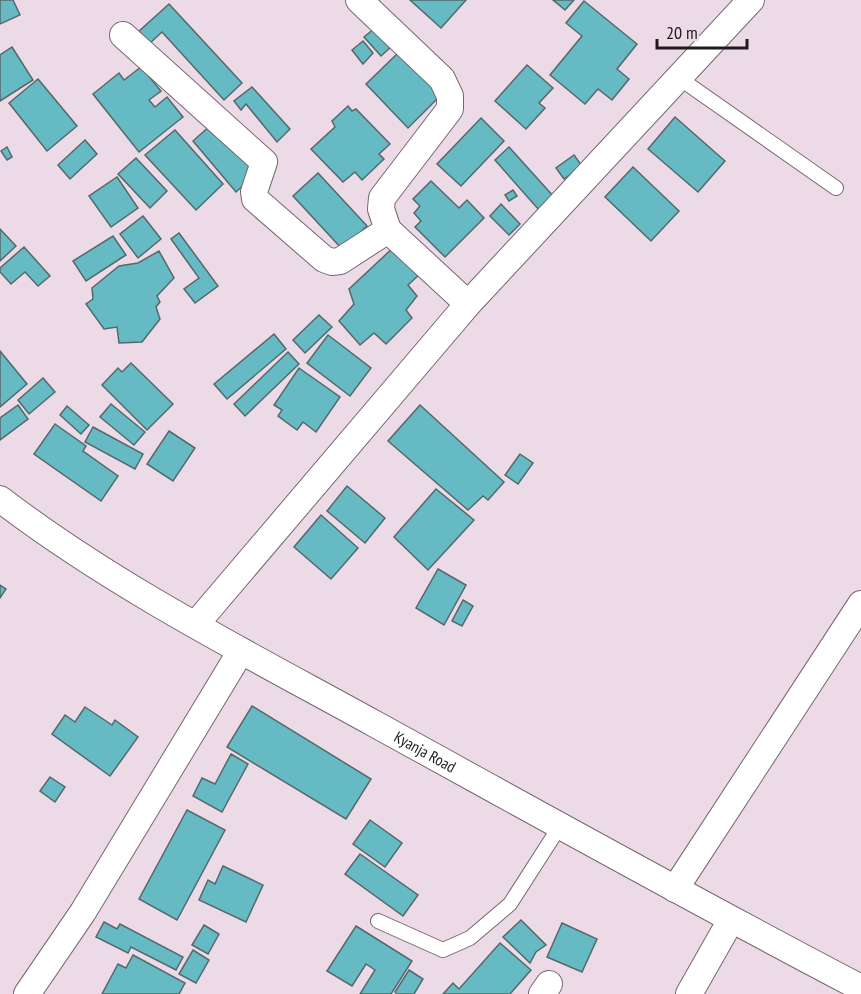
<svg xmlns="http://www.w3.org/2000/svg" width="861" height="994" viewBox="0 0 861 994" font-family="'PT Sans Narrow',sans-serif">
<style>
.building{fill:#65bac4;stroke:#55686b;stroke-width:1.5}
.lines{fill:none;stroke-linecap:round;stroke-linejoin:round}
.lane-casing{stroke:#756770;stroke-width:16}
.street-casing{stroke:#756770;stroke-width:28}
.lane{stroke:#fff;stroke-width:14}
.street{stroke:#fff;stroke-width:26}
.labels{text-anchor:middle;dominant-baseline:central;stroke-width:5;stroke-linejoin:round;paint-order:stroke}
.street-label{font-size:16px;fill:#201a1e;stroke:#ecdbe6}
</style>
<rect width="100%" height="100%" fill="#ecdbe6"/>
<!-- building -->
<g class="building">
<path d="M0 0H13L20 15 0 24Z"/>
<path d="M410 0H466L441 28Z"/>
<path d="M553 0H574L565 10Z"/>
<path d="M584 1 637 44 617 69 629 79 612 100 598 89 585 104 550 75 582 36 566 23Z"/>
<path d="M169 4 242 83 224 100 162 32 149 44 138 32Z"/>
<path d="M375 28 392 46 381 56 364 37Z"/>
<path d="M363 41 373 53 363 64 352 50Z"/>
<path d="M12 47 33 80 0 101V55Z"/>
<path d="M399 52 441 95 408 128 366 84Z"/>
<path d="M527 65 553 88 539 103 545 108 526 129 495 101Z"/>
<path d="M141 67 161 91 149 100 155 107 167 97 183 117 139 152 93 94 119 73 124 80Z"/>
<path d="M38 79 77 126 47 151 9 103Z"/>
<path d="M252 87 290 129 277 142 246 104 241 110 234 101Z"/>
<path d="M348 106 352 111 356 109 390 144 379 154 384 159 362 180 355 172 343 182 311 149 335 127 332 121Z"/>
<path d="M675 117 725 161 698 192 648 149Z"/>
<path d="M481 118 504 141 461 186 437 164Z"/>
<path d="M212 124 256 174 236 192 193 141Z"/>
<path d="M175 130 223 184 196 210 145 155Z"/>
<path d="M85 140 97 154 70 179 58 165Z"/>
<path d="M7 147 12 157 7 160 1 151Z"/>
<path d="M509 147 554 197 539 210 495 160Z"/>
<path d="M574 155 582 166 564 179 556 168Z"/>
<path d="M136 158 167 191 150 208 118 174Z"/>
<path d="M633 167 679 211 651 241 605 197Z"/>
<path d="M318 173 367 226 342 249 293 196Z"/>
<path d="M117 177 138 208 111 227 89 196Z"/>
<path d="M431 181 459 208 467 200 484 218 445 257 415 227 421 221 414 213 420 206 413 199Z"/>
<path d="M513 190 517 196 509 201 505 195Z"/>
<path d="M501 204 520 224 509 235 490 216Z"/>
<path d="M143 216 161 239 138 258 120 234Z"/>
<path d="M0 229 16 246 0 261Z"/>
<path d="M179 233 218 286 195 303 184 289 199 278 171 239Z"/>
<path d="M113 236 126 255 86 281 73 261Z"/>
<path d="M396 245 421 273 408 285 417 296 406 310 412 318 386 344 374 333 360 345 339 321 354 304 349 289Z"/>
<path d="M24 247 50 276 38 286 25 272 11 284 0 272V268Z"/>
<path d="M159 251 174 278 157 296 160 302 156 307 160 319 142 342 119 343 117 327 104 329 86 304 93 299 92 288 119 266 138 263Z"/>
<path d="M319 315 332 327 305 353 293 340Z"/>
<path d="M274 334 286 349 227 399 214 384Z"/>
<path d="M328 335 371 368 350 396 307 363Z"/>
<path d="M0 351 27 384 0 407Z"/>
<path d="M288 352 299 364 245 416 234 404Z"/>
<path d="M131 363 173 404 147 430 102 385 118 368 122 372Z"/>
<path d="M299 368 340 397 316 432 303 422 297 430 278 416 282 410 274 405Z"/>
<path d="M43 378 55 392 29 414 18 400Z"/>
<path d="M111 404 145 432 134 445 100 417Z"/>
<path d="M18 405 28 419 0 440V418Z"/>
<path d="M420 405 504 482 488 500 483 496 468 510 388 441Z"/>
<path d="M67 406 89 425 81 434 60 415Z"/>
<path d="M55 424 86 446 83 451 118 476 101 501 34 454Z"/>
<path d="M93 427 143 454 135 469 85 442Z"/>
<path d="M169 431 195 448 173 481 147 464Z"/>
<path d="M520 454 533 463 518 484 505 475Z"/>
<path d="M347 486 385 518 365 543 327 511Z"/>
<path d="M436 489 474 520 428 570 394 537Z"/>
<path d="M321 515 358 548 331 579 294 547Z"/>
<path d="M438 569 466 585 444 625 416 608Z"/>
<path d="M0 585 6 589 0 598Z"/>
<path d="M463 600 473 606 462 626 452 621Z"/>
<path d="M252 706 371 779 346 819 227 747Z"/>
<path d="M85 707 112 725 115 720 138 737 110 776 52 734 65 715 75 722Z"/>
<path d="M231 754 248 764 222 812 193 796 202 778 215 784Z"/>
<path d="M50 777 65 787 55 802 40 791Z"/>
<path d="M187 810 225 830 177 920 139 899Z"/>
<path d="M370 820 402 843 385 867 353 844Z"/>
<path d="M360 854 418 895 403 916 345 874Z"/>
<path d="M223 866 263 885 246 922 199 900 208 880 215 884Z"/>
<path d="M521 920 546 945 536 952 530 963 503 937Z"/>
<path d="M104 922 117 929 120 924 183 957 176 970 131 947 128 953 96 937Z"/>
<path d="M562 923 597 939 582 972 547 957Z"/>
<path d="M204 925 219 934 208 954 192 945Z"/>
<path d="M356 926 412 961 391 994H360L375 970 366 964 352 986 327 971Z"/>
<path d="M500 943 531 970 510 994H443L453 983 459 989Z"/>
<path d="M193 950 209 960 196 983 179 974Z"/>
<path d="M133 955 185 983 179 994H102L118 964 126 968Z"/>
<path d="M409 970 423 979 414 994H397L395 992Z"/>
</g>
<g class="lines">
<!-- lane casing -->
<g class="lane-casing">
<g id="lane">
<path d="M679 78 836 188"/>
<path d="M378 921 443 950 470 938 510 904 560 826"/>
</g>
</g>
<!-- street casing -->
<g class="street-casing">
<g id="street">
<path d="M359 0 442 79 450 96V109L382 198 381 209 388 230"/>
<path d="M123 35 264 162 254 192 255 199 324 259 332 262 340 261 388 230 468 304"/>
<path id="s1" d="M0 499C115 587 248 654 375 724 537 813 698 903 861 988"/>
<path d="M196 624 468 304 751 0"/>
<path d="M675 889 861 604"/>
<path d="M27 994 83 912 241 651"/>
<path d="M542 994 549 984"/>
<path d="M689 994 731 920"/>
</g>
</g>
<!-- lane -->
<use href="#lane" class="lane"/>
<!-- street -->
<use href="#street" class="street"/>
</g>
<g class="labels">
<!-- street labels -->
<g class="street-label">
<text stroke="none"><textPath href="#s1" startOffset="495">Kyanja Road</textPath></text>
</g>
</g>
<!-- scale -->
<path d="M657 39v9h90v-9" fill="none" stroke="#201a1e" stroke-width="3"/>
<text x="666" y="39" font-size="18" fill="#201a1e" stroke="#ecdbe6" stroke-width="4.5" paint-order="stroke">20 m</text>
</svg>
